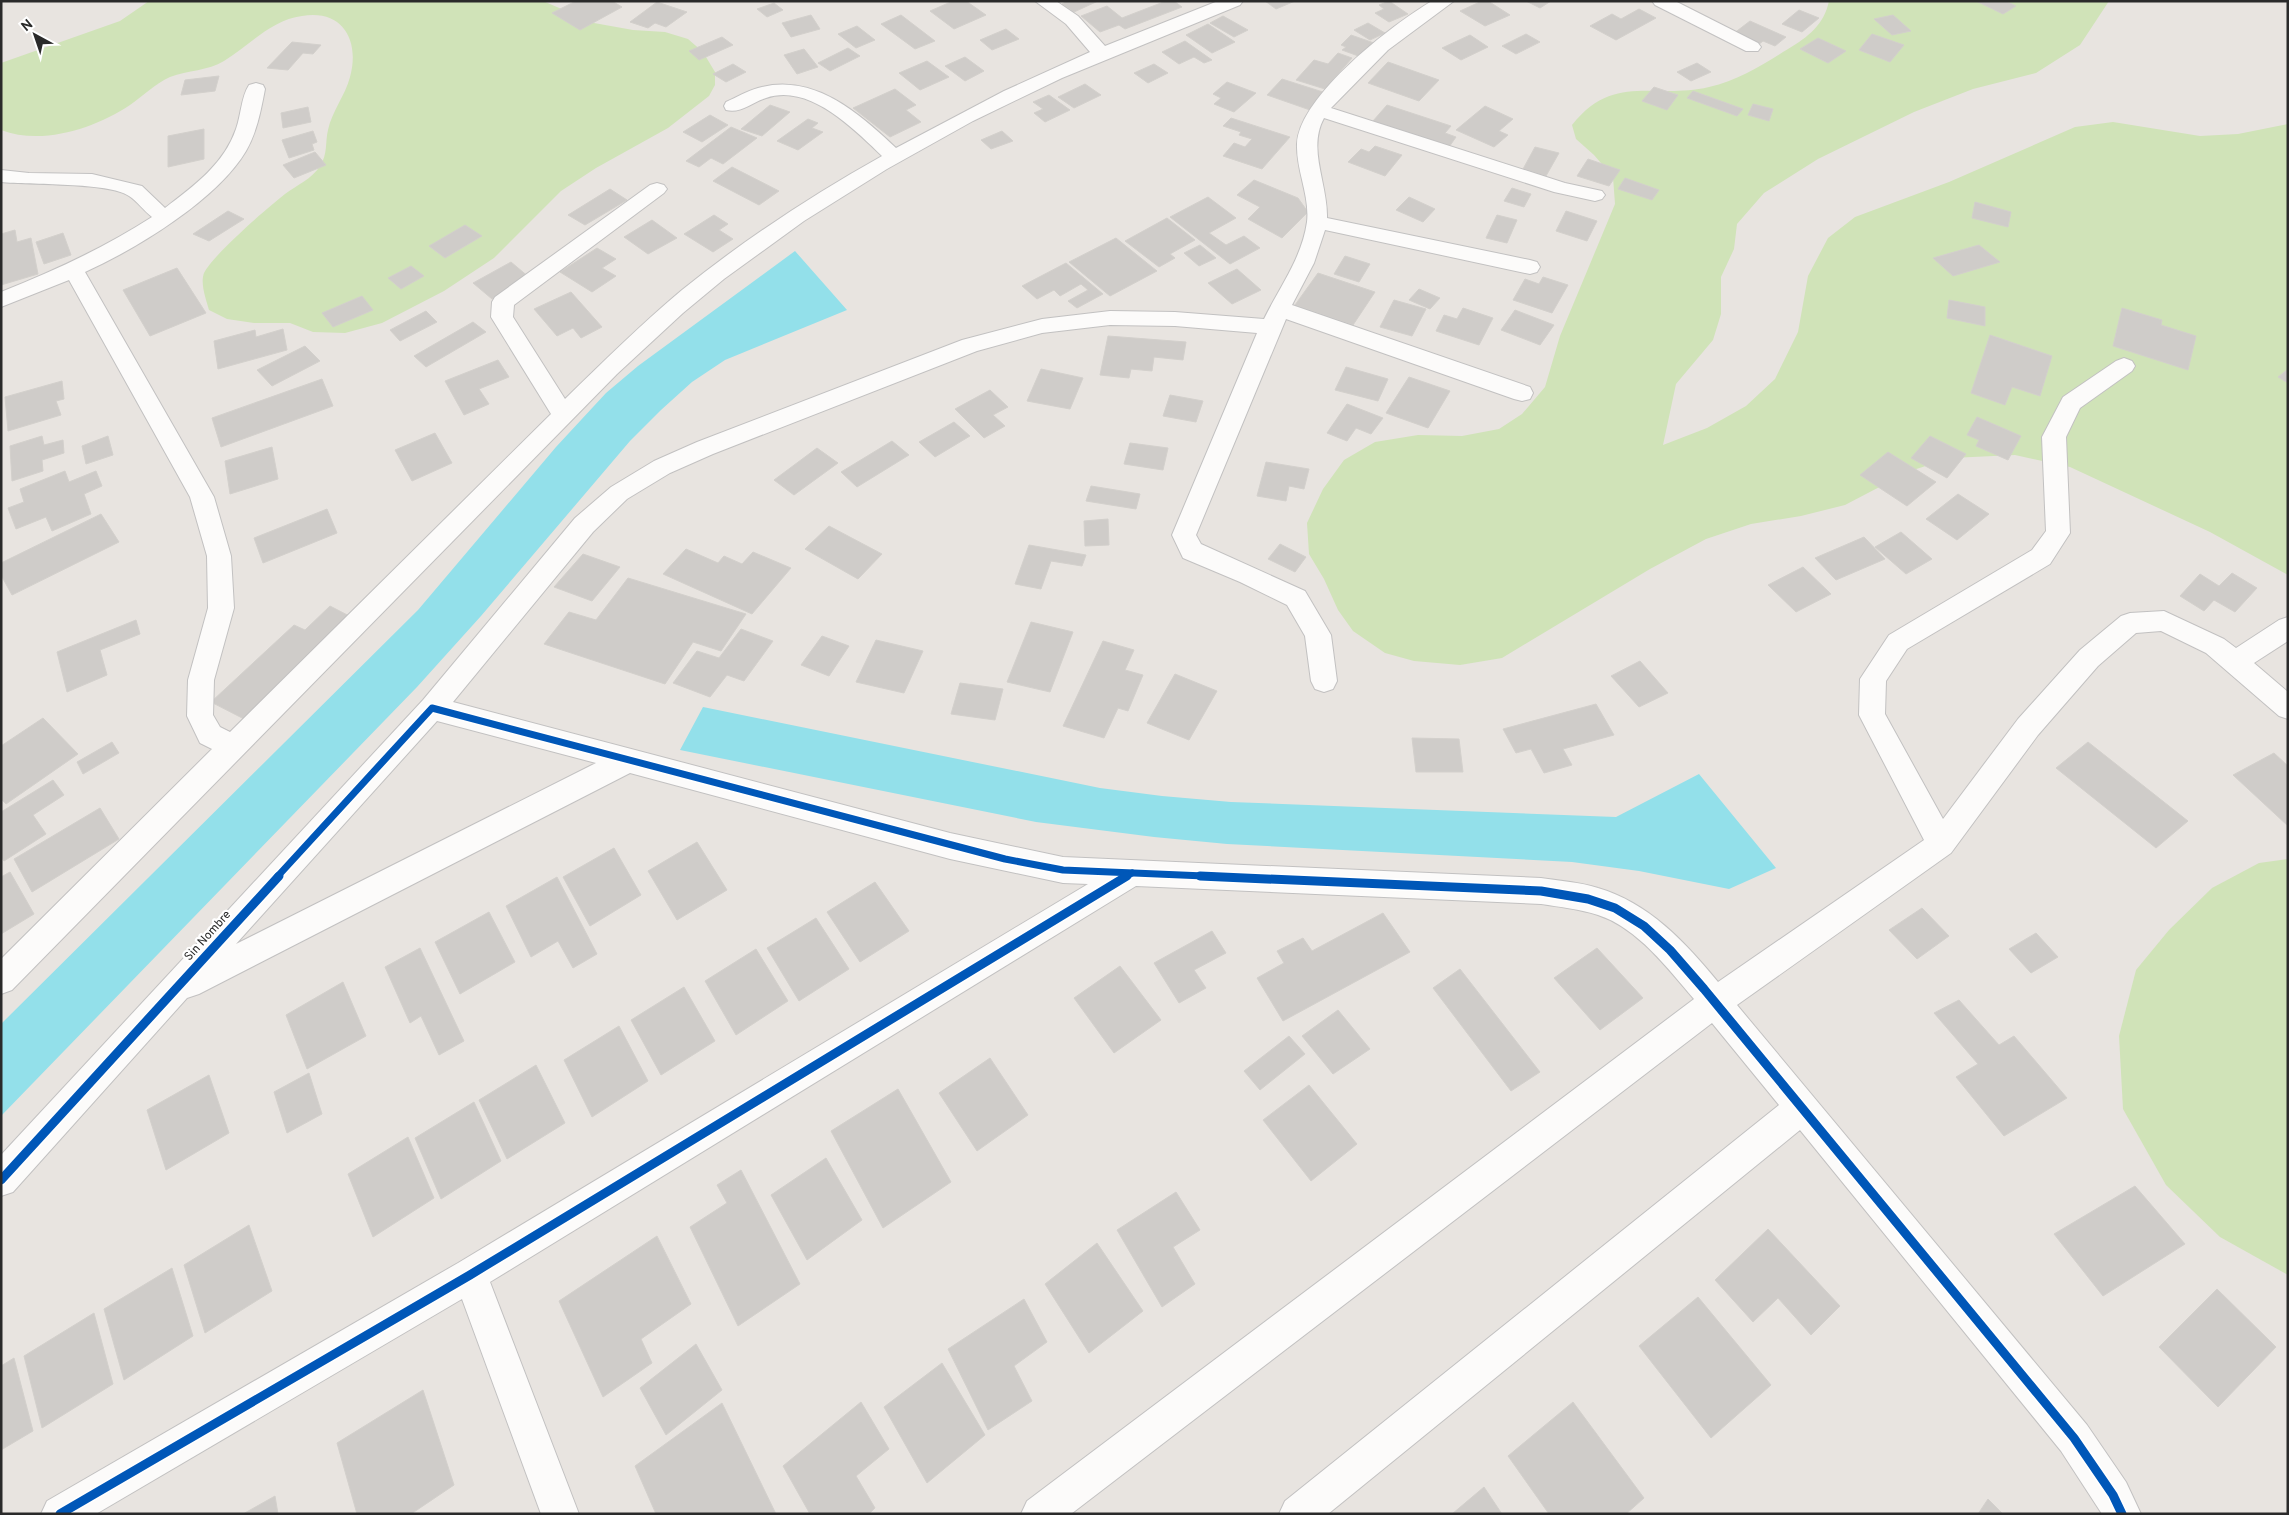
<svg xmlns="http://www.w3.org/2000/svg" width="2289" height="1515" viewBox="0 0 2289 1515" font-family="Overpass,sans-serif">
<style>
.green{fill:#d0e3b8}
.water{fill:#93e0ea}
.building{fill:#cfccc9;stroke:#d3d0cc}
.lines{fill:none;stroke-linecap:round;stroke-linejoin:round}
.minor-casing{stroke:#c2c1c1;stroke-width:2}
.minor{fill:#fcfbfa;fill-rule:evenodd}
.cycleway-far1-casing{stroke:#fff;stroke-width:10}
.cycleway-casing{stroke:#fff;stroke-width:12}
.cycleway-far1{stroke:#0057b8;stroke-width:7}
.cycleway{stroke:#0057b8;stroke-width:9}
.labels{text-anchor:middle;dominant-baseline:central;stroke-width:4.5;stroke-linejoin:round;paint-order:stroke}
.street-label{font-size:12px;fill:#2a2a2a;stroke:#fff}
</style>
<rect width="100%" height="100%" fill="#e8e4e0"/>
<!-- green -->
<g class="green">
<path d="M149 1H543L594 23 633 30 665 32 688 39 703 52 715 72V85L709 96 668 128 596 168 561 191 494 258 444 291 382 323 345 333 313 332 290 323H254L227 319 209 310C206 299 200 284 204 273 213 255 267 208 285 194 297 185 312 179 320 166 328 154 325 142 328 130 332 111 345 96 350 77 360 41 343 9 302 16 271 20 250 45 224 61 208 71 188 70 170 77 155 84 143 96 130 105 95 128 43 146 1 130V63L120 21Z"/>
<path d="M1829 1H2109L2080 45 2036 73 1973 89 1914 112 1818 159 1764 193 1737 224 1734 249 1721 277V314L1713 340 1676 384 1663 445 1707 428 1746 406 1775 379 1798 332 1808 276 1828 238 1855 217 1949 182 2075 127 2113 122 2200 136 2238 134 2288 124V575L2210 532 2070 467 2015 455 1951 458 1910 471 1845 505 1801 516 1751 524 1706 539 1650 569 1502 658 1460 665 1414 661 1385 653 1353 631 1338 610 1324 579 1309 554 1307 523 1323 489 1344 460 1375 442 1418 435 1462 436 1499 429 1522 414 1545 387 1560 336 1615 204 1613 177 1594 155 1576 139 1572 125C1614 72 1654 100 1709 87 1739 80 1762 65 1788 49 1808 37 1824 25 1829 1Z"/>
<path d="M2288 859V1275L2220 1237 2166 1185 2123 1109 2119 1036 2136 970 2169 930 2212 888 2259 863Z"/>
</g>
<!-- water -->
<g class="water">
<path d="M795 251 847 310 725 360 692 382 661 410 630 441 481 616 417 687 1 1116V1024L418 610 556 447 606 393 638 366Z"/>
<path d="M703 707 1100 788 1162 796 1231 802 1616 817 1699 774 1776 868 1729 889 1639 871 1572 862 1227 844 1154 837 1036 822 680 750Z"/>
</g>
<!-- building -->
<g class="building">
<path d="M576 1H612L622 7 580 30 552 13Z"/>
<path d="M953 1H966L986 15 954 29 930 11Z"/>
<path d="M1067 1H1098L1074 12 1062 4Z"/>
<path d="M1166 1H1174L1182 7 1125 29 1119 25 1100 32 1081 16 1107 6 1122 18Z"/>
<path d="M1265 1H1295L1276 9Z"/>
<path d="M1389 1 1408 14 1389 22 1375 13 1384 9 1379 5Z"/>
<path d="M1482 1H1488L1510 15 1485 26 1460 11Z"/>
<path d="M1526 1H1551L1540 8Z"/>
<path d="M1976 1H2006L2016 6 2003 14Z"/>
<path d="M657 2 687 12 666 27 655 23 648 28 630 22Z"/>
<path d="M774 3 783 10 767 17 757 9Z"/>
<path d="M1639 9 1656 18 1616 40 1590 26 1612 14 1621 19Z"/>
<path d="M1799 10 1819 18 1802 32 1782 24Z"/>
<path d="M811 15 820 29 791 37 782 23Z"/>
<path d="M901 15 935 41 915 49 881 24Z"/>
<path d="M1893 15 1911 31 1892 35 1874 19Z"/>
<path d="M1223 16 1248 30 1234 37 1210 23Z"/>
<path d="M1750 21 1786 37 1775 46 1763 41 1758 45 1733 34Z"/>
<path d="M1368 23 1385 33 1370 40 1354 30Z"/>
<path d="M1208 24 1235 42 1212 53 1186 35Z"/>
<path d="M857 26 875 40 856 48 838 34Z"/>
<path d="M1006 29 1019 39 992 50 980 40Z"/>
<path d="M1526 34 1540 42 1516 54 1502 46Z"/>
<path d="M1872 34 1904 45 1890 62 1859 50Z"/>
<path d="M1351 35 1374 43 1361 57 1342 50 1346 47 1341 45Z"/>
<path d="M1470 35 1488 47 1461 60 1442 48Z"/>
<path d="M722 37 733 45 699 60 689 51Z"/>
<path d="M1818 38 1846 51 1828 63 1800 49Z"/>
<path d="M1185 41 1212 60 1204 63 1194 57 1179 64 1162 52Z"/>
<path d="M292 42 321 45 313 54 303 53 288 70 267 68Z"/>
<path d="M848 48 860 56 830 71 818 63Z"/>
<path d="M804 49 818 67 797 74 784 55Z"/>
<path d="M1338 53 1352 58 1325 89 1296 80 1314 60 1328 64Z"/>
<path d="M965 57 984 71 965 81 945 66Z"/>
<path d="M927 61 949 77 920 90 899 73Z"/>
<path d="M1388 62 1439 80 1419 101 1368 83Z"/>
<path d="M1697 63 1711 72 1691 81 1677 72Z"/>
<path d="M733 64 746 72 726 82 713 74Z"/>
<path d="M1154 64 1168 73 1148 83 1134 73Z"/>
<path d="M219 76 215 91 181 95 185 80Z"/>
<path d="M1282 79 1326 93 1310 110 1267 95Z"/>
<path d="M1227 82 1256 93 1234 112 1214 104 1221 98 1213 94Z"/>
<path d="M1085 84 1101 95 1074 108 1058 97Z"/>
<path d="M1654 87 1678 95 1667 110 1642 101Z"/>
<path d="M895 89 916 105 906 110 921 122 890 137 853 108Z"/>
<path d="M1693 91 1743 109 1737 116 1687 98Z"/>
<path d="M1049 95 1070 110 1045 122 1034 113 1043 109 1033 102Z"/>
<path d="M1753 104 1773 109 1769 121 1748 115Z"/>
<path d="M770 105 790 112 762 136 741 129Z"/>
<path d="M1387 105 1451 126 1445 133 1456 137 1449 147 1373 121Z"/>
<path d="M1485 106 1513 119 1499 131 1508 135 1494 147 1456 130Z"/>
<path d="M308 107 311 122 283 128 281 113Z"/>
<path d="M710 115 728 125 702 142 683 132Z"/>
<path d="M1231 118 1290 137 1262 169 1223 156 1234 143 1245 147 1252 139 1239 135 1241 132 1223 126Z"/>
<path d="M808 119 818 123 812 128 823 132 798 150 777 141Z"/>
<path d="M731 127 757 138 723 164 711 158 699 167 686 161Z"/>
<path d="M204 129V159L168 167V136Z"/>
<path d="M313 131 317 142 312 144 314 150 289 158 282 140Z"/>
<path d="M1002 131 1013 141 991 149 981 140Z"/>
<path d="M1375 146 1402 155 1385 176 1348 162 1361 149 1369 152Z"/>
<path d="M1535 147 1559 153 1546 176 1523 169Z"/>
<path d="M315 152 326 165 294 178 283 165Z"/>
<path d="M1588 159 1620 170 1609 186 1577 176Z"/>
<path d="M732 167 779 191 759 205 713 181Z"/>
<path d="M1625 178 1659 190 1652 200 1618 189Z"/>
<path d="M1254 180 1298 198 1308 212 1282 238 1248 219 1260 207 1237 195Z"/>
<path d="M1512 188 1531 194 1524 207 1504 201Z"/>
<path d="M610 189 627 200 585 225 568 215Z"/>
<path d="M1208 197 1236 218 1209 233 1226 245 1244 236 1260 248 1230 264 1170 217Z"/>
<path d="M1409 197 1435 209 1423 222 1396 210Z"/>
<path d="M1975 202 2011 212 2008 227 1972 218Z"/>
<path d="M228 211 244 219 209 241 193 234Z"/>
<path d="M1566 211 1597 221 1587 241 1556 231Z"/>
<path d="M714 215 728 224 719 230 733 239 713 252 684 234Z"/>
<path d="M1497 215 1517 220 1507 243 1486 238Z"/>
<path d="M1167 218 1195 240 1170 254 1175 258 1159 267 1125 241Z"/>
<path d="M652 220 677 238 648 254 624 237Z"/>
<path d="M465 225 482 236 445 258 429 246Z"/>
<path d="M15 230 17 242 31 238 38 274 1 285V234Z"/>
<path d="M63 233 71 255 44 264 36 242Z"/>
<path d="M1116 238 1157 271 1110 296 1069 262Z"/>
<path d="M1200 245 1216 258 1199 266 1184 253Z"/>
<path d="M1979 245 2000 262 1953 276 1933 258Z"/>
<path d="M597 248 616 259 602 268 616 276 592 292 560 272Z"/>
<path d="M1345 256 1370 264 1359 282 1334 274Z"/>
<path d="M511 262 530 278 492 299 473 283Z"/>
<path d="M1066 263 1103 294 1077 308 1068 301 1088 290 1081 284 1060 296 1054 290 1037 299 1022 286Z"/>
<path d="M411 266 424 276 401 289 388 278Z"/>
<path d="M177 268 206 313 150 336 123 290Z"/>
<path d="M1237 269 1261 290 1232 304 1208 283Z"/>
<path d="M1318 273 1375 292 1353 325 1295 305Z"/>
<path d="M1543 277 1568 285 1552 313 1513 300 1525 279 1539 284Z"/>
<path d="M1419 289 1440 298 1430 309 1409 300Z"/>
<path d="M571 292 602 327 581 338 573 328 557 336 534 309Z"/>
<path d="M362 296 373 310 333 327 322 313Z"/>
<path d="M1394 300 1426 309 1412 336 1380 327Z"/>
<path d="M1949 300 1985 307V326L1947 318Z"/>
<path d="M1463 308 1493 318 1479 345 1436 331 1444 315 1457 319Z"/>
<path d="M2122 308 2162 320 2161 325 2196 336 2188 370 2113 346Z"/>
<path d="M1515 310 1554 325 1540 345 1501 330Z"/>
<path d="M426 311 437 322 400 341 390 330Z"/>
<path d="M473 322 486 332 426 367 414 356Z"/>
<path d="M283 329 287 350 218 369 214 341 255 330 256 337Z"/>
<path d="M1990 335 2052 356 2040 396 2012 387 2005 405 1971 393Z"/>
<path d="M1108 336 1186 342 1183 360 1154 357 1152 371 1131 369 1129 378 1100 375Z"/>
<path d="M305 346 320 361 272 386 257 370Z"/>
<path d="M498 360 509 377 479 389 489 404 464 415 445 381Z"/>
<path d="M1346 367 1388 379 1378 401 1335 390Z"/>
<path d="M1041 369 1083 378 1070 409 1027 401Z"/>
<path d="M2288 369V383L2278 377Z"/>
<path d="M1409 377 1450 391 1428 428 1386 413Z"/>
<path d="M322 379 333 406 221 447 212 418Z"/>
<path d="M62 381 64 399 56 401 61 415 8 431 5 397Z"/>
<path d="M990 390 1008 407 993 415 1005 426 984 438 955 409Z"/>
<path d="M1170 395 1203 401 1196 422 1163 416Z"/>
<path d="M1347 404 1383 418 1371 434 1356 428 1347 441 1327 433Z"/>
<path d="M1977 417 2021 436 2008 460 1976 446 1979 440 1967 435Z"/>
<path d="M954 422 970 436 935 457 919 442Z"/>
<path d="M435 433 452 463 412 481 395 450Z"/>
<path d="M42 436 44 445 63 440 64 453 42 460 43 471 12 481 10 446Z"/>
<path d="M108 436 113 455 86 464 82 446Z"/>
<path d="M1930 436 1966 454 1947 478 1911 458Z"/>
<path d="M892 441 909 455 857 487 841 472Z"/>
<path d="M1130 443 1168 448 1163 470 1124 464Z"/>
<path d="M272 447 278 479 230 494 225 461Z"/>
<path d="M817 448 838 463 794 495 774 480Z"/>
<path d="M1888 452 1936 482 1907 506 1860 475Z"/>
<path d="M1266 462 1309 469 1304 489 1289 486 1286 501 1257 496Z"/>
<path d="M65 471 69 482 96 471 102 486 84 494 91 514 52 531 46 517 16 529 8 508 24 502 20 489Z"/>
<path d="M1091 486 1140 494 1136 509 1086 501Z"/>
<path d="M1958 494 1989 514 1957 540 1926 519Z"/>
<path d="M327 509 337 533 263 563 254 538Z"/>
<path d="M101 514 119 542 12 595 1 575V563Z"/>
<path d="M1108 519 1109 545 1085 546 1084 521Z"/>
<path d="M829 526 882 554 858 579 805 549Z"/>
<path d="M1901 532 1932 559 1906 574 1875 547Z"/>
<path d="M1864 537 1885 559 1836 580 1815 558Z"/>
<path d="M1280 544 1306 557 1295 572 1268 559Z"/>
<path d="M1029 545 1086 555 1082 566 1051 561 1041 589 1015 584Z"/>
<path d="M686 549 718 563 724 556 742 564 753 552 791 568 752 614 663 574Z"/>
<path d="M583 554 620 567 592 601 554 587Z"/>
<path d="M1803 567 1831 594 1796 612 1768 585Z"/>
<path d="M2232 573 2257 588 2235 612 2214 600 2204 611 2180 596 2200 574 2219 586Z"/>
<path d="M628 578 746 614 721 651 693 642 665 684 544 644 569 612 596 620Z"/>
<path d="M330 606 355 619 248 721 211 702 294 625 305 630Z"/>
<path d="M136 620 140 634 100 650 107 675 67 692 57 652Z"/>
<path d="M1031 622 1073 632 1050 692 1007 682Z"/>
<path d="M741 629 773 641 744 681 727 675 710 697 673 683 697 651 719 658Z"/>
<path d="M822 636 849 646 829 676 801 665Z"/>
<path d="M876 640 923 651 904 693 856 682Z"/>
<path d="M1103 641 1134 650 1125 670 1143 675 1128 711 1118 708 1104 738 1063 726Z"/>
<path d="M1640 661 1668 693 1639 707 1611 676Z"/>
<path d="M1175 674 1217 691 1189 740 1147 723Z"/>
<path d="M960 683 1003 689 995 720 951 714Z"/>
<path d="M1596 704 1614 735 1563 749 1572 765 1544 773 1531 749 1516 753 1503 729Z"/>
<path d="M43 718 78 754 6 804 1 799V746Z"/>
<path d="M1412 738 1459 739 1463 772H1416Z"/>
<path d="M112 742 119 753 83 774 77 762Z"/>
<path d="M2088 742 2188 821 2156 848 2056 768Z"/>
<path d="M2274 753 2288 766V826L2233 775Z"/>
<path d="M53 780 64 795 33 815 46 834 4 861 1 857V812Z"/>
<path d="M100 808 119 839 32 892 14 859Z"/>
<path d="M697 842 727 890 677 920 648 871Z"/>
<path d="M614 848 641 895 590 926 563 877Z"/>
<path d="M10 872 34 914 1 934V877Z"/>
<path d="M557 877 597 954 573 968 558 941 531 957 506 906Z"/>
<path d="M875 882 909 931 860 962 827 912Z"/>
<path d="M1922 908 1949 936 1917 959 1889 930Z"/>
<path d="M489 912 515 962 460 994 435 942Z"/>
<path d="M1383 913 1410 952 1283 1021 1257 978 1284 963 1277 951 1303 938 1312 951Z"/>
<path d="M816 918 849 969 799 1001 767 948Z"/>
<path d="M1212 931 1226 953 1194 970 1206 988 1179 1003 1154 963Z"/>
<path d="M2036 933 2058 957 2031 973 2009 949Z"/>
<path d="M420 948 464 1041 439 1055 421 1016 410 1023 385 967Z"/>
<path d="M1597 948 1643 998 1600 1030 1554 978Z"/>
<path d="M756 949 788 1001 736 1035 705 981Z"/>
<path d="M1120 966 1161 1020 1114 1053 1074 998Z"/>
<path d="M1460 969 1540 1072 1511 1091 1433 988Z"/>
<path d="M343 982 366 1036 307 1069 286 1015Z"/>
<path d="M684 987 715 1041 661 1075 631 1020Z"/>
<path d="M1959 1000 1999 1045 2014 1036 2067 1098 2004 1136 1956 1077 1978 1064 1934 1013Z"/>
<path d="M1338 1010 1370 1049 1333 1074 1302 1036Z"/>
<path d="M619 1026 648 1081 592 1117 564 1060Z"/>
<path d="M1289 1036 1305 1054 1260 1090 1244 1071Z"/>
<path d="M990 1058 1028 1115 977 1151 939 1093Z"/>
<path d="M536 1065 565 1123 507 1159 479 1100Z"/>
<path d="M309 1073 322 1114 287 1133 274 1092Z"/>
<path d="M209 1075 229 1133 166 1170 147 1110Z"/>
<path d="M1309 1085 1357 1144 1311 1181 1263 1120Z"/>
<path d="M898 1089 951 1182 883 1228 831 1131Z"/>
<path d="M474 1102 501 1161 441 1199 415 1138Z"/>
<path d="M408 1137 434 1198 373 1237 348 1174Z"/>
<path d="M826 1158 862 1220 807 1260 771 1195Z"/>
<path d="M741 1170 800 1284 738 1326 690 1227 727 1203 717 1185Z"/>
<path d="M2135 1186 2185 1244 2103 1296 2054 1234Z"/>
<path d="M1176 1192 1200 1230 1173 1247 1195 1284 1162 1307 1117 1230Z"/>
<path d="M249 1225 272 1291 205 1333 184 1265Z"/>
<path d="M1768 1229 1840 1306 1811 1335 1778 1298 1753 1322 1715 1280Z"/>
<path d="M657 1236 691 1304 641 1339 652 1363 603 1397 559 1301Z"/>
<path d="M1097 1243 1143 1311 1089 1353 1045 1284Z"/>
<path d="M172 1268 193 1336 124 1380 104 1309Z"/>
<path d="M2217 1289 2276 1347 2218 1407 2159 1347Z"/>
<path d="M1698 1297 1771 1385 1711 1438 1639 1346Z"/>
<path d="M1024 1299 1047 1342 1014 1366 1032 1401 988 1430 948 1349Z"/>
<path d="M94 1313 113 1384 42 1428 24 1356Z"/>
<path d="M696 1344 722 1390 666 1435 640 1388Z"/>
<path d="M14 1358 33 1431 1 1450V1366Z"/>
<path d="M942 1363 985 1435 927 1483 884 1407Z"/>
<path d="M423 1390 454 1485 411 1514H357L337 1443Z"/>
<path d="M861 1402 889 1449 856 1476 875 1508 869 1514H810L783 1466Z"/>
<path d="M1573 1402 1644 1498 1626 1514H1549L1508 1456Z"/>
<path d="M722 1403 776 1514H656L635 1466Z"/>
<path d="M1484 1487 1502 1514H1452Z"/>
<path d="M275 1496 278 1514H243Z"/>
<path d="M1988 1499 2003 1514H1978Z"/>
</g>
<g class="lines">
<!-- minor casing -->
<g class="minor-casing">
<g id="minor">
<path d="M1035 1H1056L1078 16 1105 46 1218 1H1243L1240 5 1062 78 973 121 887 169 804 221 724 279 683 313 617 374 12 990 1 994V959L212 749 200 743 187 716 188 680 208 608 207 556 190 497 69 280 1 307V292C54 271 104 248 152 217 144 211 137 201 129 196 109 182 29 185 1 182V170L29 173 92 174 142 186 165 208C194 186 224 164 236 129 241 116 241 97 249 85L256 83 263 85 265 89C261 110 257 132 246 151 217 200 136 249 85 272L214 497 231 556 234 608 214 680 213 715 220 727 230 732 551 414 491 317 492 302 495 297 650 185 657 183 664 185 667 189 664 193 514 305 513 317 565 399C603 362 641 324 682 290 744 240 812 195 882 156 854 129 809 83 766 98 752 102 741 114 726 110L724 106 726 102C737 97 747 91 758 88 813 72 859 113 896 148L1004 91 1090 52 1066 24Z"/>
<path d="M1432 1H1454L1388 50 1331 108 1565 183 1602 191 1605 195 1602 199 1595 201 1554 192 1324 118C1307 149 1328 184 1327 218L1530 260 1537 262 1540 267 1537 272 1530 274 1325 230 1314 263 1292 305 1530 387 1533 393 1530 399 1522 401 1514 399 1286 319 1196 535 1201 544 1305 591 1331 635 1337 681 1333 689 1324 692 1315 689 1311 681 1305 636 1287 605 1240 582 1183 558 1172 535 1257 333 1175 326 1110 325 1042 333 977 351 713 454 670 473 627 499 593 532 453 702 950 833 1063 857 1541 878C1560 881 1580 882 1598 888 1649 903 1685 942 1718 982L1924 840 1859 715 1860 679 1889 635 2032 550 2046 531 2042 437 2063 397 2116 361 2124 358 2132 361 2135 366 2132 371 2080 408 2066 437 2070 533 2050 564 1907 649 1886 681 1885 714 1943 819 2018 719 2080 650 2121 616 2130 613 2164 611 2224 639 2236 648 2279 620 2288 617V641L2254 663 2288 692V719L2279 716 2206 653 2161 631 2136 633 2098 666 2038 735 1951 853 1737 1005 2087 1425 2126 1482 2141 1514H2102L2061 1451 1800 1130 1328 1514H1279L1285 1501 1779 1105 1712 1023 1071 1514H1021L1027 1501 1694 999C1668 969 1638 928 1598 915 1580 909 1560 907 1541 904L1136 886 490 1282 579 1514H541L462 1299 96 1514H41L47 1501 458 1263 1088 884 1063 883 950 859 630 773 199 994 187 998 13 1192 1 1196V1155L423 700 575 518 611 487 654 461 697 442 962 340 1042 319 1110 311 1175 312 1264 319C1279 288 1302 258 1307 222 1310 196 1296 170 1297 144 1299 96 1393 24 1432 1ZM437 721 596 763 236 944Z"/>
<path d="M1652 1H1675L1758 43 1761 47 1758 51H1746L1655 5Z"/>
</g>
</g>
<!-- minor -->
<use href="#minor" class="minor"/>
<!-- cycleway-far1 casing -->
<g class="cycleway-far1-casing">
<g id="cycleway-far1">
<path d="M277 877 432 708 1005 859 1063 870 1228 877"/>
<path d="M1125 877 1132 873"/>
</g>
</g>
<!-- cycleway casing -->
<g class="cycleway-casing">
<g id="cycleway">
<path d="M1200 876 1541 891 1588 899 1615 908 1644 926 1670 950 1704 989 2074 1438 2113 1495 2122 1514"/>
<path d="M1 1180 279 876"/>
<path d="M60 1514 470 1275 1127 876"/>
</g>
</g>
<!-- cycleway-far1 -->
<use href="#cycleway-far1" class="cycleway-far1"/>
<!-- cycleway -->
<use href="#cycleway" class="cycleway"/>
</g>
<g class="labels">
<!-- street labels -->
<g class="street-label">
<text transform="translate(208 936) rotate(-48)">Sin Nombre</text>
</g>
</g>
<!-- border -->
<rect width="2289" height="1515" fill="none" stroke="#2a2a2a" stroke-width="5"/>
<!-- north arrow -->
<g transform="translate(35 35) rotate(320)" stroke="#ffffff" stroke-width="4" paint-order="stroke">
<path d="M0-4L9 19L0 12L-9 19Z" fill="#2a2a2a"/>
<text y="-8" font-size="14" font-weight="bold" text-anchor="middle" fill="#2a2a2a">N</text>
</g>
</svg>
